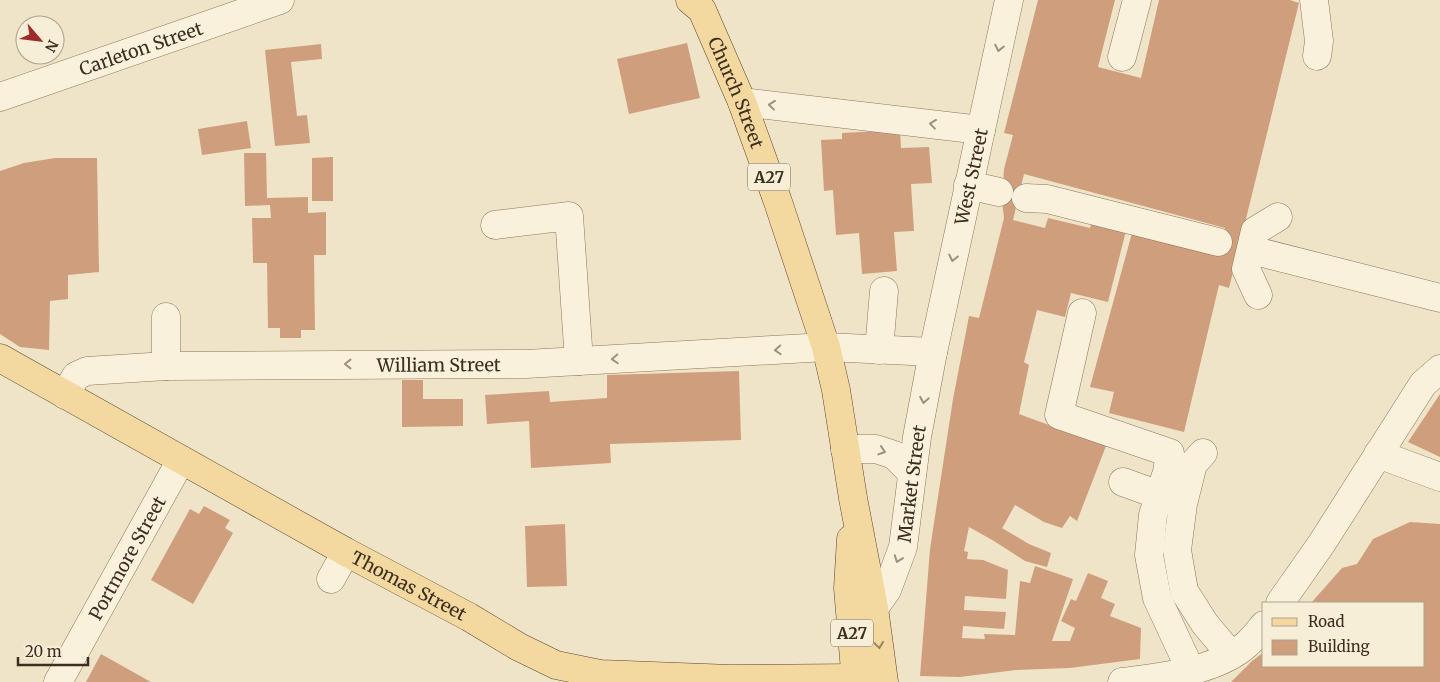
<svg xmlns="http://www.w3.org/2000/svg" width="1440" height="682" viewBox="0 0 1440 682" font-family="Merriweather,serif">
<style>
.building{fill:#cf9f7d}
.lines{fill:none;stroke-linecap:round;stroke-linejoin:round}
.minor-casing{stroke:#8d765c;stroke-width:29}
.major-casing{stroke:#5b4430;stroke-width:29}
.minor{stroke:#faf1dc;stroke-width:28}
.major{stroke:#f3d9a0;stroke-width:28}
.oneway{stroke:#9c907e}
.oneway2{stroke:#988460}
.labels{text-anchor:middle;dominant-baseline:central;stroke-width:4;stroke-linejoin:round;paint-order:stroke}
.shield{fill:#f7eed8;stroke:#756857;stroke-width:1}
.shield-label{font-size:16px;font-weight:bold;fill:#3d2e20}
.street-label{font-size:18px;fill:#3d2e20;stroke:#f7eed8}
</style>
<rect width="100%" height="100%" fill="#f0e4c8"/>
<!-- building -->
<g class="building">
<path d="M1038 0H1115L1098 67 1141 78 1159 0H1290L1299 3 1229 288 1219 285 1184 432 1109 413 1114 392 1090 387 1132 233 1219 254 1225 228 1024 174 1013 220 1045 228 1048 218 1090 228 1093 218 1127 227 1108 302 1071 293 1065 317 1037 310 1024 362 1029 365 1019 414 1106 446 1077 521 1070 516 1062 528 1044 522 1015 505 1004 525 1002 528 1029 544 1051 553 1047 567 1025 561 994 541 969 527 964 551 968 552 967 559 983 560 1008 570 1006 599 965 596 964 610 1006 612 1004 629 963 626 962 638 985 639 984 634 1015 635 1020 581 1030 583 1035 566 1073 579 1052 641H1070L1075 628 1061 621 1071 599 1076 601 1088 573 1108 581 1101 598 1115 604 1110 616 1141 628 1140 659 1070 668 1016 670 960 677 920 676 930 549 953 399 969 316 979 318 1004 218 1002 202 1004 169 1013 135 1004 133Z"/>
<path d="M687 43 700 98 629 114 617 59Z"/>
<path d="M321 44 322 59 291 62 297 116 307 115 310 143 275 146 265 50Z"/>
<path d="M247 121 251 148 202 155 198 129Z"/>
<path d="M900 130 901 148 929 147 932 183 911 184 914 231 894 232 897 271 862 274 859 233 836 235 833 190 824 191 821 140 842 139V133Z"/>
<path d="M244 153H266L267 198 308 197V213L326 212V255H314L315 330H301V338H280V328H268L267 263H253L252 218H271L270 205 245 206Z"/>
<path d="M333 157V201H312V158Z"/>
<path d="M55 158H97L99 272 68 275V299L50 301 49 350 20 347 0 334V171L24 163Z"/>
<path d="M739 371 741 440 610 444 611 463 531 468 529 421 487 424 485 395 549 391 550 402 607 398V375Z"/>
<path d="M402 380H423V399H463V426L402 427Z"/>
<path d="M1440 394V457L1408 442Z"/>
<path d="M204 506 230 520 225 528 233 533 193 604 151 580 190 509 199 514Z"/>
<path d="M1410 522 1440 524V682H1231L1252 661 1264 652V666H1424V603H1311L1342 568 1357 564 1373 539Z"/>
<path d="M565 524 567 586 527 587 525 526Z"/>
<path d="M101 654 151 682H86Z"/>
</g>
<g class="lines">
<!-- minor casing -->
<g class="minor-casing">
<g id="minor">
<path d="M1314 0 1319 41 1317 56"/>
<path d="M1122 57 1137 0"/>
<path id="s1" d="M0 97 280 0"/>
<path d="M742 102 981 130"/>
<path d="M968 185 999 192"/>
<path d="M1026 198 1047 199 1218 242"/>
<path d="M495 225 569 216 579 361"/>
<path d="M1251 250 1440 298"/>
<path d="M1258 295 1246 269 1255 231 1278 217"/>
<path d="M1082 313 1059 415 1170 453 1167 472 1153 515 1149 555 1157 598 1191 671"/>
<path d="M879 350 884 291"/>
<path d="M166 366V317"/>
<path id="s2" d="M65 395 76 376 87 371 166 366 526 364 826 347 933 352"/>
<path d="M845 449H876L894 455 912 473"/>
<path d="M1203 453 1193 464 1183 504 1177 550 1184 591 1205 624 1231 655"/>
<path d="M1378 454 1440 477"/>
<path d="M1123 482 1159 495"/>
<path d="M331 579 346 552"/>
<path d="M1280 603 1322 543 1423 384 1440 369"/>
<path id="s3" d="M874 608 887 590 903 547 917 437 933 352 1009 0"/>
<path id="s4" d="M58 682 181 460"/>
<path d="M1122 682C1160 677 1215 672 1246 645 1252 640 1258 632 1264 625"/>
</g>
</g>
<!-- major casing -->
<g class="major-casing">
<g id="major">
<path id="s5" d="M690 0 702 10 742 102 778 202 826 347 836 390 853 498 874 608 884 682"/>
<path id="s6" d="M0 358 346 552 469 617 519 647 556 665 600 674 731 679 856 678"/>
<path d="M851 539 848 588 856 682"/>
</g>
</g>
<!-- minor -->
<use href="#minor" class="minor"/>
<!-- major -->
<use href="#major" class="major"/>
</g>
<!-- one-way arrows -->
<defs><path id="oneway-chevron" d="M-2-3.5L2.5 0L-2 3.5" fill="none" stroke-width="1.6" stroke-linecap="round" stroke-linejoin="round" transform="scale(1.25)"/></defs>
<g class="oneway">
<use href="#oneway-chevron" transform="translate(999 48) rotate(102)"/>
<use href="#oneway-chevron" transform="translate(772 105) rotate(-174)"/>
<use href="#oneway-chevron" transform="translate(933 124) rotate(-173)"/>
<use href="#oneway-chevron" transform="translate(953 258) rotate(102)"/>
<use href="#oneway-chevron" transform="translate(778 350) rotate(177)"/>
<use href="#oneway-chevron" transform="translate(615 359) rotate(177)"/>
<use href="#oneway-chevron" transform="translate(348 364) rotate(180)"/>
<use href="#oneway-chevron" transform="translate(924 400) rotate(100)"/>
<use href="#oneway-chevron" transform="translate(882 451) rotate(18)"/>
<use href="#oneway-chevron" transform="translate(898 559) rotate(110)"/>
</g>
<use class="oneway2" href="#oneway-chevron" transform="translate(879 645) rotate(82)"/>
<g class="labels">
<!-- shield labels -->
<g class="shield">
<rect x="748" y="163.5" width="42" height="27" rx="4"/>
<rect x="831" y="619.5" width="42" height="27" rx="4"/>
</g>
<g class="shield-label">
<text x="769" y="177">A27</text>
<text x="852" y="633">A27</text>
</g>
<!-- street labels -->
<g class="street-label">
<text stroke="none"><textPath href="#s1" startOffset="149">Carleton Street</textPath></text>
<text stroke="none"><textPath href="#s5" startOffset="105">Church Street</textPath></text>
<text stroke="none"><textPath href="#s3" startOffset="445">West Street</textPath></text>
<text stroke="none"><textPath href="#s2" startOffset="386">William Street</textPath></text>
<text stroke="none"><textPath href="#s3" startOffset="132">Market Street</textPath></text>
<text stroke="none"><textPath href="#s4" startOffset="142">Portmore Street</textPath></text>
<text stroke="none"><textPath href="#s6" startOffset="468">Thomas Street</textPath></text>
</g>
</g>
<!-- legend -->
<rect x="1262" y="602" width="162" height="65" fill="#f7eed8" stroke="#ada18e"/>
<rect x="1272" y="618" width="25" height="8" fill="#f3d9a0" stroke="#ada18e"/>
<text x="1308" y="627" font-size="15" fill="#3d2e20">Road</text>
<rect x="1272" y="640" width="25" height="15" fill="#cf9f7d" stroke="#ada18e"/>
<text x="1308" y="652" font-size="15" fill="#3d2e20">Building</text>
<!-- north arrow -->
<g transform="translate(40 40) rotate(118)"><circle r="24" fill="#f7eed8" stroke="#ada18e"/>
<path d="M0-4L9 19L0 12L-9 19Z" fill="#9e2a2b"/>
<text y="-8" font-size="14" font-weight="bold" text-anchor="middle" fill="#3d2e20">N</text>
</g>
<!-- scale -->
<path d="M18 657v8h70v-8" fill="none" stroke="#3d2e20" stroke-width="2.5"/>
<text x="25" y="657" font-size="15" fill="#3d2e20" stroke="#f7eed8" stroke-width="4" paint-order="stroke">20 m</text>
</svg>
